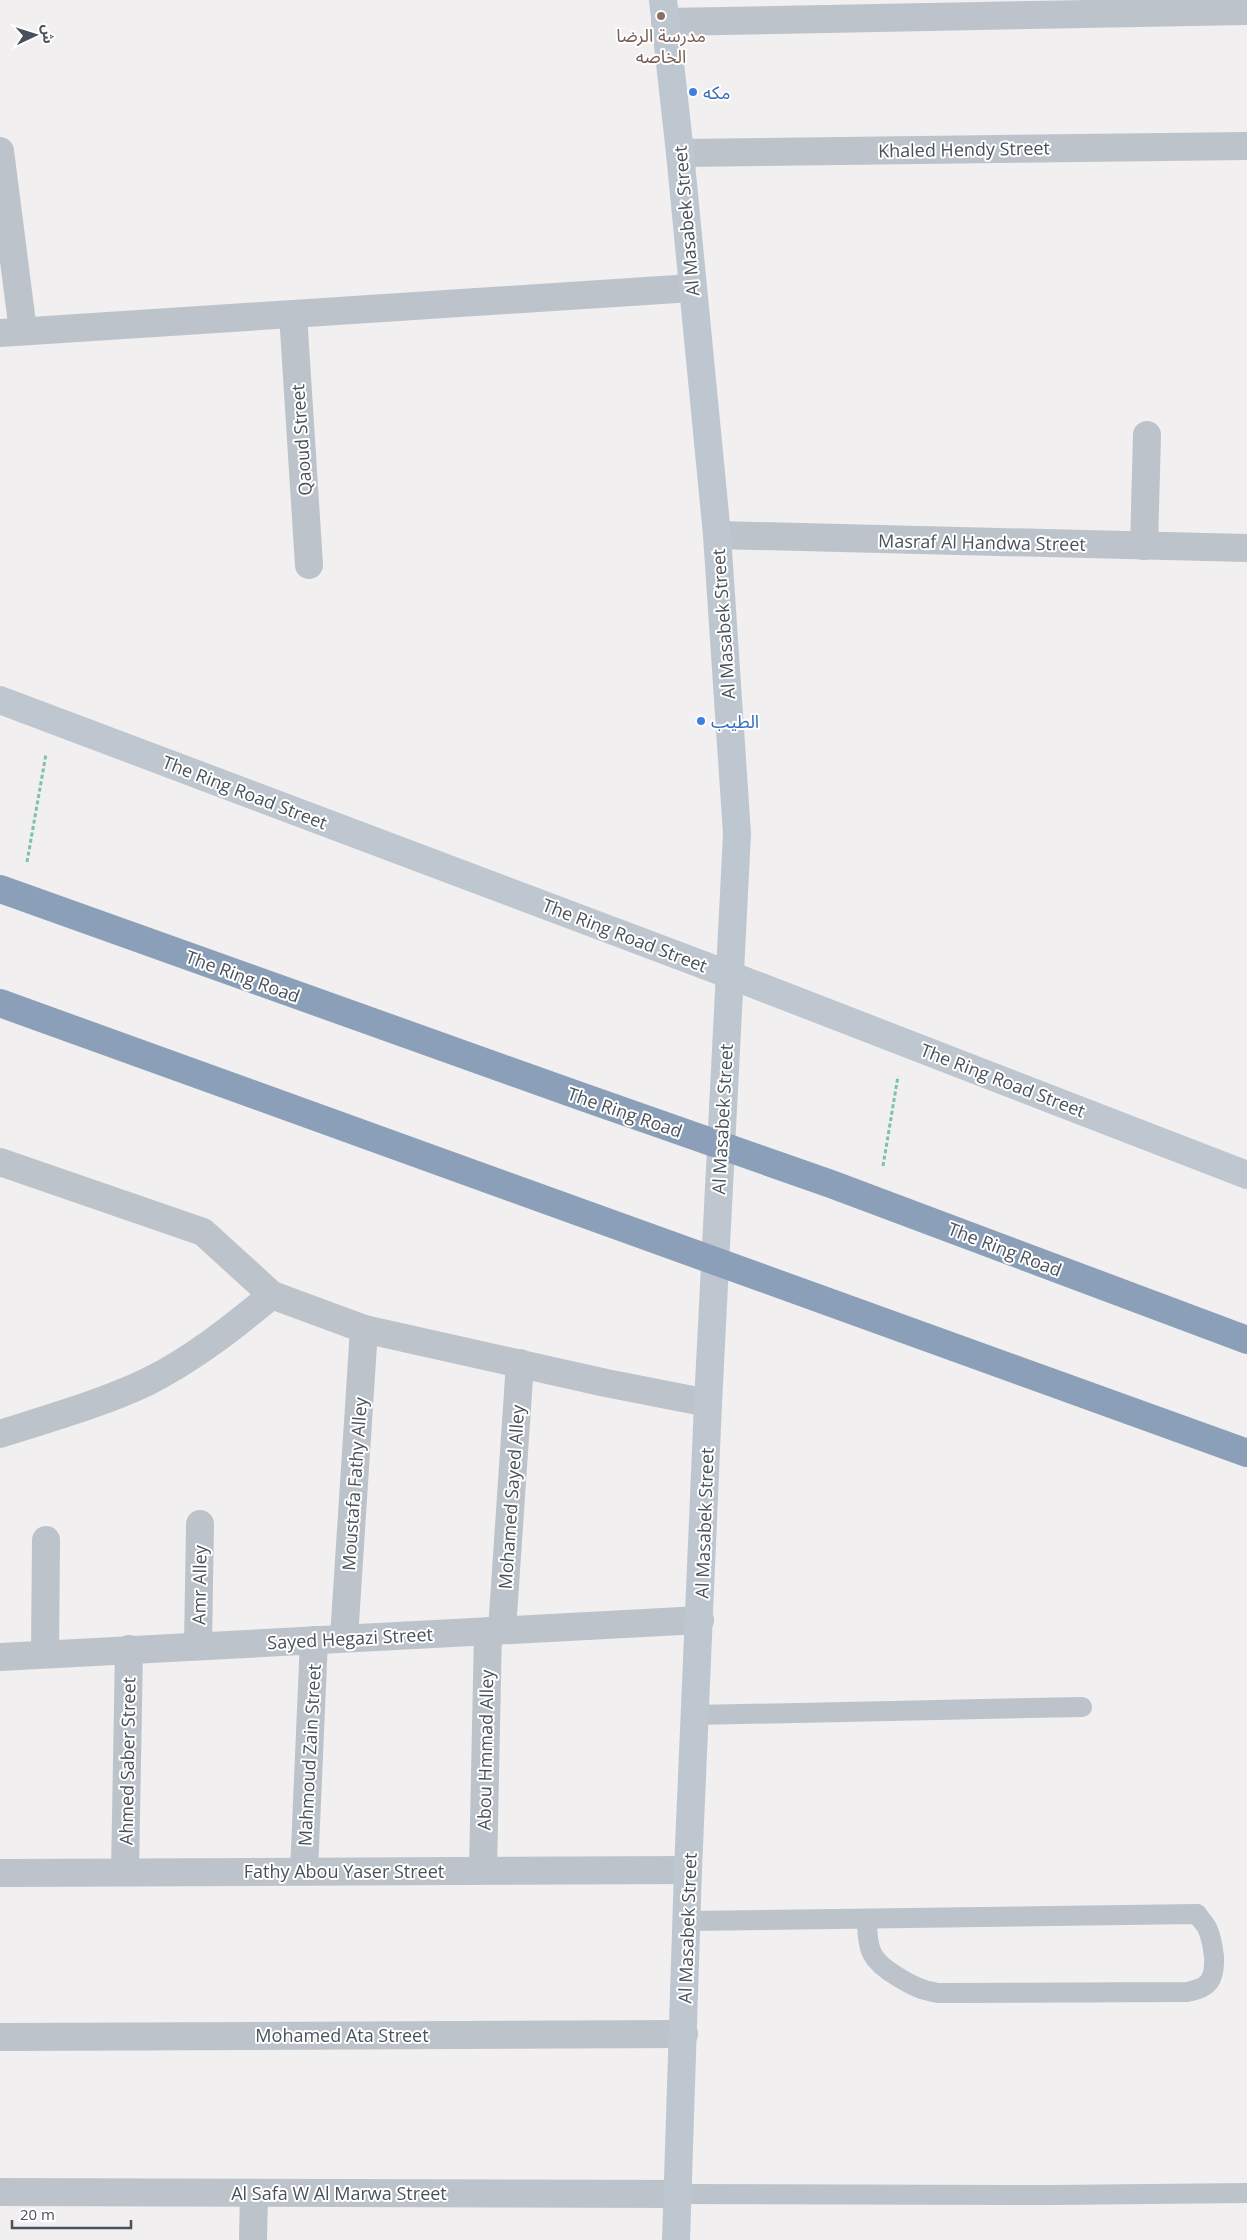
<svg xmlns="http://www.w3.org/2000/svg" width="1247" height="2240" viewBox="0 0 1247 2240" font-family="'Open Sans','Noto Sans Arabic',sans-serif">
<style>
.lines{fill:none;stroke-linecap:round;stroke-linejoin:round}
.path{stroke:#7dc4a3;stroke-width:3;stroke-dasharray:4 2.5;stroke-linecap:butt}
.lane{stroke:#bcc3ca;stroke-width:20}
.street{stroke:#bcc3ca;stroke-width:28}
.secondary{stroke:#bec7d0;stroke-width:28}
.highway{stroke:#8ba0b8;stroke-width:28}
.education-dot{fill:#8d6e63;stroke:#fff;stroke-width:2}
.shop-dot{fill:#3f7fe0;stroke:#fff;stroke-width:2}
.labels{text-anchor:middle;dominant-baseline:central;stroke-width:4;stroke-linejoin:round;paint-order:stroke}
.education-label{font-size:18px;fill:#785e54;stroke:#fff}
.shop-label{font-size:18px;fill:#366cbe;stroke:#fff;text-anchor:start}
.street-label{font-size:18px;fill:#49515a;stroke:#fff}
</style>
<rect width="100%" height="100%" fill="#f1efef"/>
<g class="lines">
<!-- path -->
<g class="path">
<path d="M27 862 46 754"/>
<path d="M883 1166 898 1076"/>
</g>
<!-- lane -->
<g class="lane">
<path d="M696 1715 1082 1707"/>
<path d="M687 1921 1197 1914C1200 1919 1206 1924 1208 1930 1212 1939 1213 1948 1214 1957 1215 1980 1209 1988 1187 1992L938 1993C921 1990 913 1986 898 1977 871 1961 867 1951 867 1919"/>
<path d="M678 2194 1052 2195 1247 2193"/>
</g>
<!-- street -->
<g class="street">
<path d="M665 22 1247 11"/>
<path d="M0 151 23 331"/>
<path d="M680 153 1247 146"/>
<path d="M293 314 309 565"/>
<path d="M0 333 692 288"/>
<path d="M717 535 1247 548"/>
<path d="M1144 546 1147 435"/>
<path d="M0 1162 203 1232 272 1295 364 1329 606 1383 708 1403"/>
<path d="M0 1434C47 1419 103 1403 147 1382 193 1359 232 1328 272 1295"/>
<path d="M502 1630 520 1363"/>
<path d="M344 1638 364 1329"/>
<path d="M198 1646 200 1524"/>
<path d="M45 1654 46 1540"/>
<path d="M0 1657 700 1620"/>
<path d="M483 1870 488 1631"/>
<path d="M304 1871 314 1640"/>
<path d="M125 1872 129 1649"/>
<path d="M0 1873 688 1870"/>
<path d="M0 2037 684 2034"/>
<path d="M0 2192 678 2194"/>
<path d="M253 2240 254 2193"/>
</g>
<!-- secondary -->
<g class="secondary">
<path d="M663 0 680 153 717 535 737 834 708 1403 688 1870 676 2240"/>
<path d="M0 700 730 975 1247 1175"/>
</g>
<!-- highway -->
<g class="highway">
<path d="M0 889 580 1096 831 1184 1247 1340"/>
<path d="M0 1003 1247 1453"/>
</g>
</g>
<!-- markers -->
<circle class="education-dot" cx="661" cy="16" r="5"/>
<g class="shop-dot">
<circle cx="693" cy="92" r="5"/>
<circle cx="701" cy="721" r="5"/>
</g>
<g class="labels">
<!-- education labels -->
<g class="education-label">
<text x="661" y="35">مدرسة الرضا<tspan x="661" dy="21">الخاصه</tspan></text>
</g>
<!-- shop labels -->
<g class="shop-label">
<text x="703" y="92">مكه</text>
<text x="711" y="721">الطيب</text>
</g>
<!-- street labels -->
<g class="street-label">
<text transform="translate(964 149) rotate(-1)">Khaled Hendy Street</text>
<text transform="translate(686 221) rotate(-95)">Al Masabek Street</text>
<text transform="translate(301 440) rotate(-94)">Qaoud Street</text>
<text transform="translate(982 542) rotate(1)">Masraf Al Handwa Street</text>
<text transform="translate(723 624) rotate(-94)">Al Masabek Street</text>
<text transform="translate(245 792) rotate(21)">The Ring Road Street</text>
<text transform="translate(625 935) rotate(21)">The Ring Road Street</text>
<text transform="translate(243 976) rotate(20)">The Ring Road</text>
<text transform="translate(1003 1080) rotate(21)">The Ring Road Street</text>
<text transform="translate(625 1112) rotate(19)">The Ring Road</text>
<text transform="translate(722 1119) rotate(-87)">Al Masabek Street</text>
<text transform="translate(1005 1249) rotate(21)">The Ring Road</text>
<text transform="translate(354 1484) rotate(-86)">Moustafa Fathy Alley</text>
<text transform="translate(511 1497) rotate(-86)">Mohamed Sayed Alley</text>
<text transform="translate(704 1523) rotate(-88)">Al Masabek Street</text>
<text transform="translate(199 1585) rotate(-89)">Amr Alley</text>
<text transform="translate(350 1638) rotate(-3)">Sayed Hegazi Street</text>
<text transform="translate(485 1750) rotate(-89)">Abou Hmmad Alley</text>
<text transform="translate(309 1755) rotate(-87)">Mahmoud Zain Street</text>
<text transform="translate(127 1761) rotate(-89)">Ahmed Saber Street</text>
<text x="344" y="1871">Fathy Abou Yaser Street</text>
<text transform="translate(687 1928) rotate(-88)">Al Masabek Street</text>
<text x="342" y="2035">Mohamed Ata Street</text>
<text x="339" y="2193">Al Safa W Al Marwa Street</text>
</g>
</g>
<!-- north arrow -->
<g transform="translate(35 35) rotate(86)" stroke="#ffffff" stroke-width="4" paint-order="stroke">
<path d="M0-4L9 19L0 12L-9 19Z" fill="#49515a"/>
<text y="-8" font-size="14" font-weight="bold" text-anchor="middle" fill="#49515a">ش</text>
</g>
<!-- scale -->
<path d="M12 2220v8h119v-8" fill="none" stroke="#49515a" stroke-width="2.5"/>
<text x="20" y="2220" font-size="15" fill="#49515a" stroke="#ffffff" stroke-width="4" paint-order="stroke">20 m</text>
</svg>
